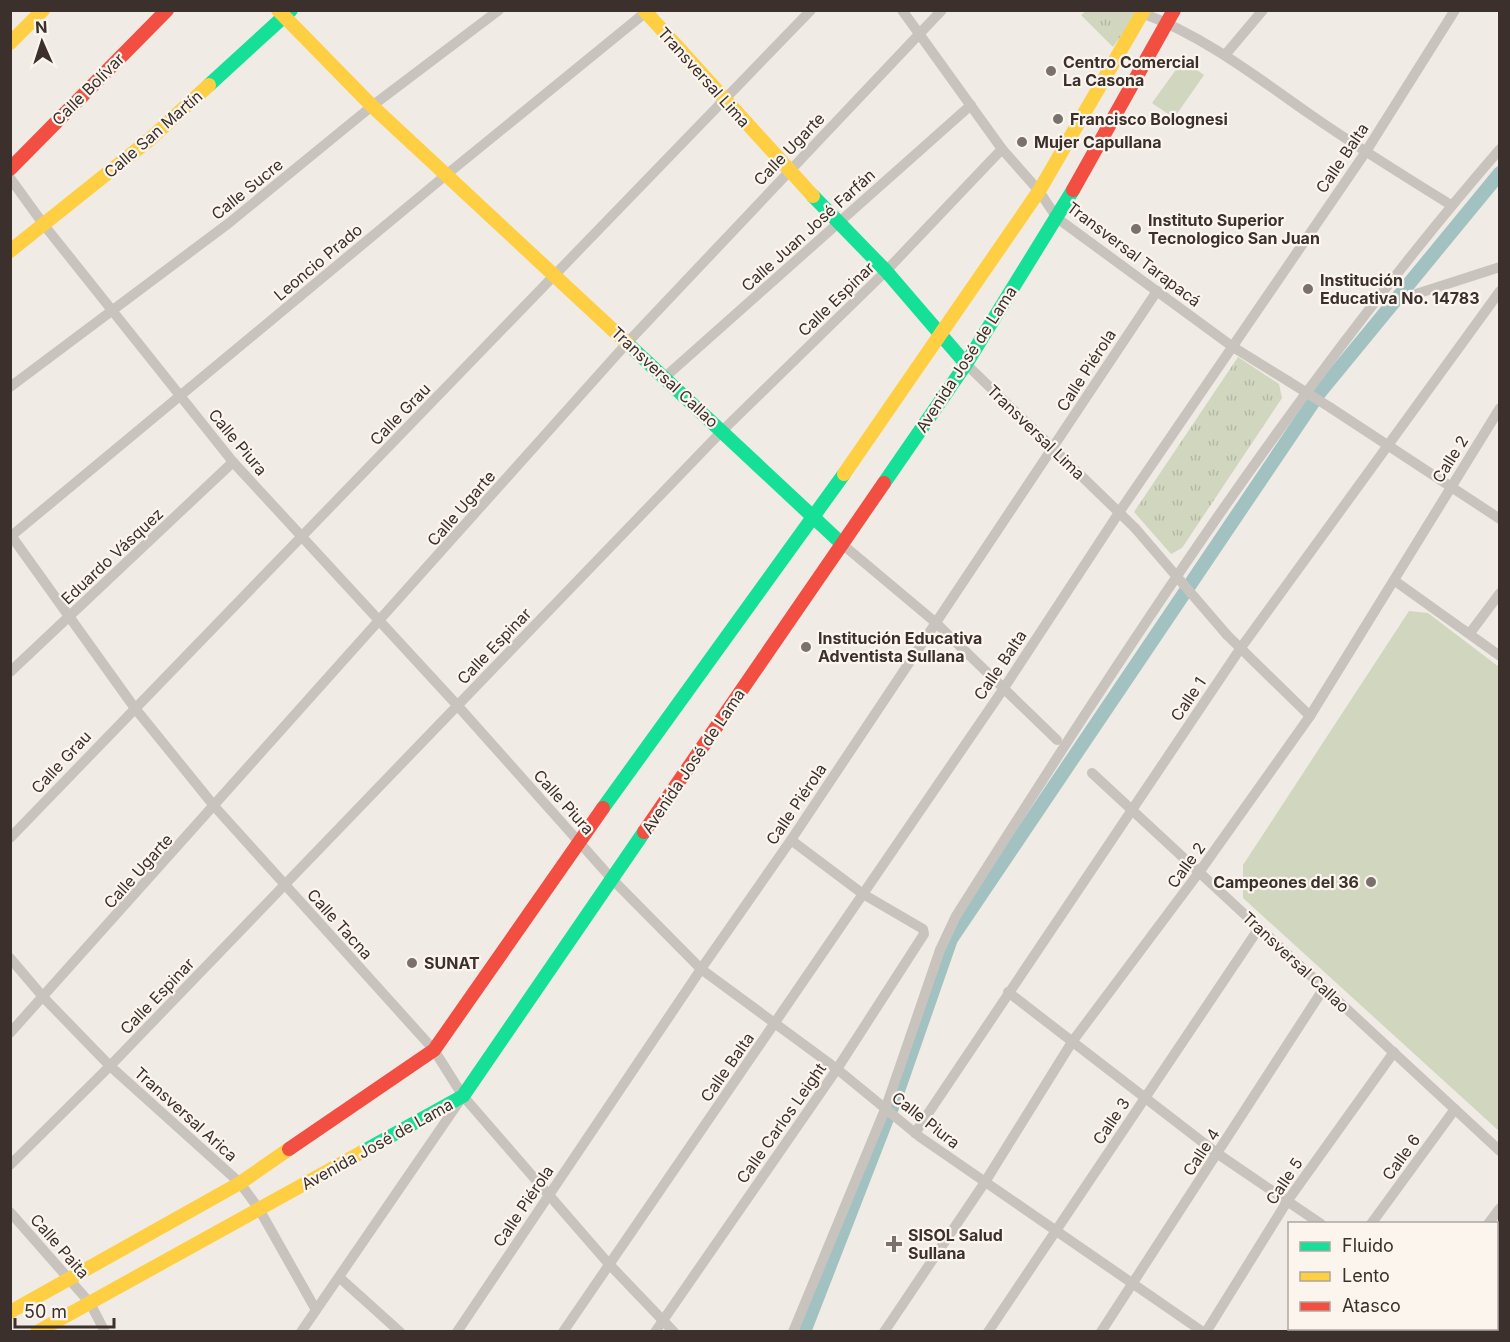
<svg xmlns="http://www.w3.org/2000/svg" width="1510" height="1342" viewBox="0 0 1510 1342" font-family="Inter,sans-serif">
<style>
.grass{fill:url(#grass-tufts)}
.pitch{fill:#d1d6bf}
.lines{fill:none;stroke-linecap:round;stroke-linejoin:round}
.canal{stroke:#a1c2c1;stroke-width:14}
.street{stroke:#c9c3be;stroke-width:10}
.fast{stroke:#16e098;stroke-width:14}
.slow{stroke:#ffcf43;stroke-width:14}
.jam{stroke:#f24e42;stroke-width:14}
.street-bridge{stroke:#c9c3be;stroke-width:10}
.poi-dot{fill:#7a716c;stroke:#fbf5ee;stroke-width:2}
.labels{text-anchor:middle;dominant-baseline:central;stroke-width:4.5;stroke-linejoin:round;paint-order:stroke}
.poi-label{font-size:16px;font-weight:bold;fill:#3b302b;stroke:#fbf5ee;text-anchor:start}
.street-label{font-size:16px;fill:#3b302b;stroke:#fbf5ee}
</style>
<defs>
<pattern id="grass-tufts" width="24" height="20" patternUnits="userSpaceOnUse" patternTransform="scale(1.5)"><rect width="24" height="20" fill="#d1d6bf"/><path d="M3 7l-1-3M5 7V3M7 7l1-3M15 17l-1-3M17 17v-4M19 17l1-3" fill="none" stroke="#b4b8a4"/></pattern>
</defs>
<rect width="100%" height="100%" fill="#f0ebe5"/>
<!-- grass -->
<g class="grass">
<path d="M1086 11H1139L1113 47 1081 15Z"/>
<path d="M1238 357 1279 384 1282 398 1182 548 1171 554 1134 512Z"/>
</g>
<!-- pitch -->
<g class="pitch">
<path d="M1183 60 1204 75 1174 118 1152 103Z"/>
<path d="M1409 611 1428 613 1499 667V1131L1243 898V865Z"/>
</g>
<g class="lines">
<!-- canal -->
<g class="canal">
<path d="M892 1108 951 939 1320 392 1500 173"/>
<path d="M804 1332 888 1116"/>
</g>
<!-- street -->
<g class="street">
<path d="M902 10 1002 149 1039 191 1057 218 1233 347 1288 381"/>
<path d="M1142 13C1204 36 1258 78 1311 115 1357 147 1404 176 1451 205"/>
<path d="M1225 55 1263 10"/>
<path d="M10 178 44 225 233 462 457 705 612 879 701 969 837 1069 920 1137 1203 1332"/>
<path d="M1416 294 1500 267"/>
<path d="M966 364 1135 528"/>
<path d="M665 377 971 105"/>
<path d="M10 387 229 223 372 106 499 10"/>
<path d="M1331 408 1500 519"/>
<path d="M10 534 134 707 215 807 434 1050 463 1096 608 1263 674 1332"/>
<path d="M10 537 446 175 646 12"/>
<path d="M842 544 935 622 1057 740"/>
<path d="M1395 581 1500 656"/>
<path d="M1470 633 1500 593"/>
<path d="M1227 635 1310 716"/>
<path d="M10 672 233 462"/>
<path d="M1092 773 1500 1151"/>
<path d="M10 838 811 10"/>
<path d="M10 958 44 998 110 1066 240 1183 259 1209 316 1310"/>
<path d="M1008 992 1218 1154 1321 1224"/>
<path d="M10 1033 628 342 942 10"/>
<path d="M915 1133 1240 649 1500 291"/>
<path d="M10 1165 110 1066 722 431 886 271 1002 149"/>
<path d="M10 1212 90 1303 105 1332"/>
<path d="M1371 1224 1455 1109"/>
<path d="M1488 1224 1500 1208"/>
<path d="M340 1278 400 1332"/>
<path d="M301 1332 461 1099"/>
<path d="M457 1332 701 969 791 840 1157 291"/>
<path d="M563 1332 1004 688 1120 511 1365 153 1455 10"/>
<path d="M655 1332 837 1069 924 934 923 929 863 894 791 840"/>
<path d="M793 1332 886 1107 940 950 956 916C1124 651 1294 387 1500 149"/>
<path d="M884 1332 985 1182 1072 1042 1200 871 1310 716 1500 408"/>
<path d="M988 1332 1259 928"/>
<path d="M1101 1332 1324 988"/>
<path d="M1206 1332 1288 1200 1394 1052"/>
<path d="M1296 1332 1298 1328"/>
<path d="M1407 1332 1409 1328"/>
</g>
<!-- fast -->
<g class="fast">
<path d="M209 85 291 10"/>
<path d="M813 196 886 271 966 364"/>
<path d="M628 344 842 544"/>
<path d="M884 483 966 364 1073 190"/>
<path d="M603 808 844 474"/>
<path d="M362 1152 463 1096 644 832"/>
</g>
<!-- slow -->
<g class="slow">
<path d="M278 10 372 106 628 344"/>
<path d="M644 10 813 196"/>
<path d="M10 43 43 10"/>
<path d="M10 251 149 140 209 85"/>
<path d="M844 474 1039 191 1144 10"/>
<path d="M10 1312 240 1183 289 1149"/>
<path d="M37 1332 362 1152"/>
</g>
<!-- jam -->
<g class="jam">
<path d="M10 169 167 10"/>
<path d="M1073 190 1174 10"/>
<path d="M644 832 884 483"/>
<path d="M289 1149 434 1050 603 808"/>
</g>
<!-- street-bridge -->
<g class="street-bridge">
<path d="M1288 381 1331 408"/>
<path d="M1135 528 1227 635"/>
</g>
</g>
<!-- markers -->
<g class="poi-dot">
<circle cx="1051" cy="71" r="6"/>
<circle cx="1058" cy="119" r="6"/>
<circle cx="1022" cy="142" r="6"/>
<circle cx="1136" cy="229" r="6"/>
<circle cx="1308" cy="289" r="6"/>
<circle cx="806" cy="647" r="6"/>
<circle cx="1371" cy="882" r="6"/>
<circle cx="412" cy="963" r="6"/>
<path d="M891 1235h6v6h6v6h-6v6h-6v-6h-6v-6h6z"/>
</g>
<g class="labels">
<!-- poi labels -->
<g class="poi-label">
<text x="1063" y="62">Centro Comercial<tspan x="1063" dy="18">La Casona</tspan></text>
<text x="1070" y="119">Francisco Bolognesi</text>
<text x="1034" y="142">Mujer Capullana</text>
<text x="1148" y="220">Instituto Superior<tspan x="1148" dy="18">Tecnologico San Juan</tspan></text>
<text x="1320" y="280">Institución<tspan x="1320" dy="18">Educativa No. 14783</tspan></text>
<text x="818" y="638">Institución Educativa<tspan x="818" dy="18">Adventista Sullana</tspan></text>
<text x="1359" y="882" text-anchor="end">Campeones del 36</text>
<text x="424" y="963">SUNAT</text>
<text x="908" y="1235">SISOL Salud<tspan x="908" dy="18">Sullana</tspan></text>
</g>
<!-- street labels -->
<g class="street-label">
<text transform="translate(704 77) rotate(48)">Transversal Lima</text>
<text transform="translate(88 89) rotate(-45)">Calle Bolívar</text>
<text transform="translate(153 134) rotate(-41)">Calle San Martín</text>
<text transform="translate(789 149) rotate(-46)">Calle Ugarte</text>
<text transform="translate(1342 158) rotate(-56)">Calle Balta</text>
<text transform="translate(247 189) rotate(-39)">Calle Sucre</text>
<text transform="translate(808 230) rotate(-42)">Calle Juan José Farfán</text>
<text transform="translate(1134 254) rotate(37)">Transversal Tarapacá</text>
<text transform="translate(318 262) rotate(-40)">Leoncio Prado</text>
<text transform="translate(836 299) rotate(-44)">Calle Espinar</text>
<text transform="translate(966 359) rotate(-57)">Avenida José de Lama</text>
<text transform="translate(1086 370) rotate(-57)">Calle Piérola</text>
<text transform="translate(665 377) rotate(43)">Transversal Callao</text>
<text transform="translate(400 414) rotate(-46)">Calle Grau</text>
<text transform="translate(1036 432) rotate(44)">Transversal Lima</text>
<text transform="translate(238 442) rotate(50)">Calle Piura</text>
<text transform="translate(1450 459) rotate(-58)">Calle 2</text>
<text transform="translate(461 508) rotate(-49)">Calle Ugarte</text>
<text transform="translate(112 556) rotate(-43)">Eduardo Vásquez</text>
<text transform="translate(494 646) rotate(-46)">Calle Espinar</text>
<text transform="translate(1000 665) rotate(-56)">Calle Balta</text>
<text transform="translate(1188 699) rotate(-56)">Calle 1</text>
<text transform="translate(693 761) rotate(-56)">Avenida José de Lama</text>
<text transform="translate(61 762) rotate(-47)">Calle Grau</text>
<text transform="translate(564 802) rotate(48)">Calle Piura</text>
<text transform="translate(796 804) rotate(-56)">Calle Piérola</text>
<text transform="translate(1186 865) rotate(-54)">Calle 2</text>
<text transform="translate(138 871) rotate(-48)">Calle Ugarte</text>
<text transform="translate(340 924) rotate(48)">Calle Tacna</text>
<text transform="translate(1296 962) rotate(43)">Transversal Callao</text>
<text transform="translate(157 996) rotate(-46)">Calle Espinar</text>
<text transform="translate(727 1067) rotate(-55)">Calle Balta</text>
<text transform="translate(186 1114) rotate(42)">Transversal Arica</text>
<text transform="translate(926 1120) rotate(38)">Calle Piura</text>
<text transform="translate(1111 1121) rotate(-56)">Calle 3</text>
<text transform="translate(781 1123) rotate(-55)">Calle Carlos Leight</text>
<text transform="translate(377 1144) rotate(-29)">Avenida José de Lama</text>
<text transform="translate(1201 1152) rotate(-57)">Calle 4</text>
<text transform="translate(1401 1157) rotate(-54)">Calle 6</text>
<text transform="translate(1284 1181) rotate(-56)">Calle 5</text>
<text transform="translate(523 1206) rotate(-56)">Calle Piérola</text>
<text transform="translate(60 1246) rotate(49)">Calle Paita</text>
</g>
</g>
<!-- border -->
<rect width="1510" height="1342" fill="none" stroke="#3b302b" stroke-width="24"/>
<!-- legend -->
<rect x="1288" y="1222" width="210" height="108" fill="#fbf5ee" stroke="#aea6a0" stroke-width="1.5"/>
<rect x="1300" y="1242" width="30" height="9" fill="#16e098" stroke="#aea6a0" stroke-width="1.5"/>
<text x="1342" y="1252" font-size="18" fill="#3b302b">Fluido</text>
<rect x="1300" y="1272" width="30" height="9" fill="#ffcf43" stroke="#aea6a0" stroke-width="1.5"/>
<text x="1342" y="1282" font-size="18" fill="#3b302b">Lento</text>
<rect x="1300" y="1302" width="30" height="9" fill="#f24e42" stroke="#aea6a0" stroke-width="1.5"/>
<text x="1342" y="1312" font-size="18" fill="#3b302b">Atasco</text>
<!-- north arrow -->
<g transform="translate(42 42) rotate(357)" stroke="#fbf5ee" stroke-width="4.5" paint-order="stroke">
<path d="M0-4.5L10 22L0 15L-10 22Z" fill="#3b302b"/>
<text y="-9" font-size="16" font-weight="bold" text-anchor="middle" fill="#3b302b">N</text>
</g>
<!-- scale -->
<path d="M15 1318v9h99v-9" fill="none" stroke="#3b302b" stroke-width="3"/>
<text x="24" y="1318" font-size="18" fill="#3b302b" stroke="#fbf5ee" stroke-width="4.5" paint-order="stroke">50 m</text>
</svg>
